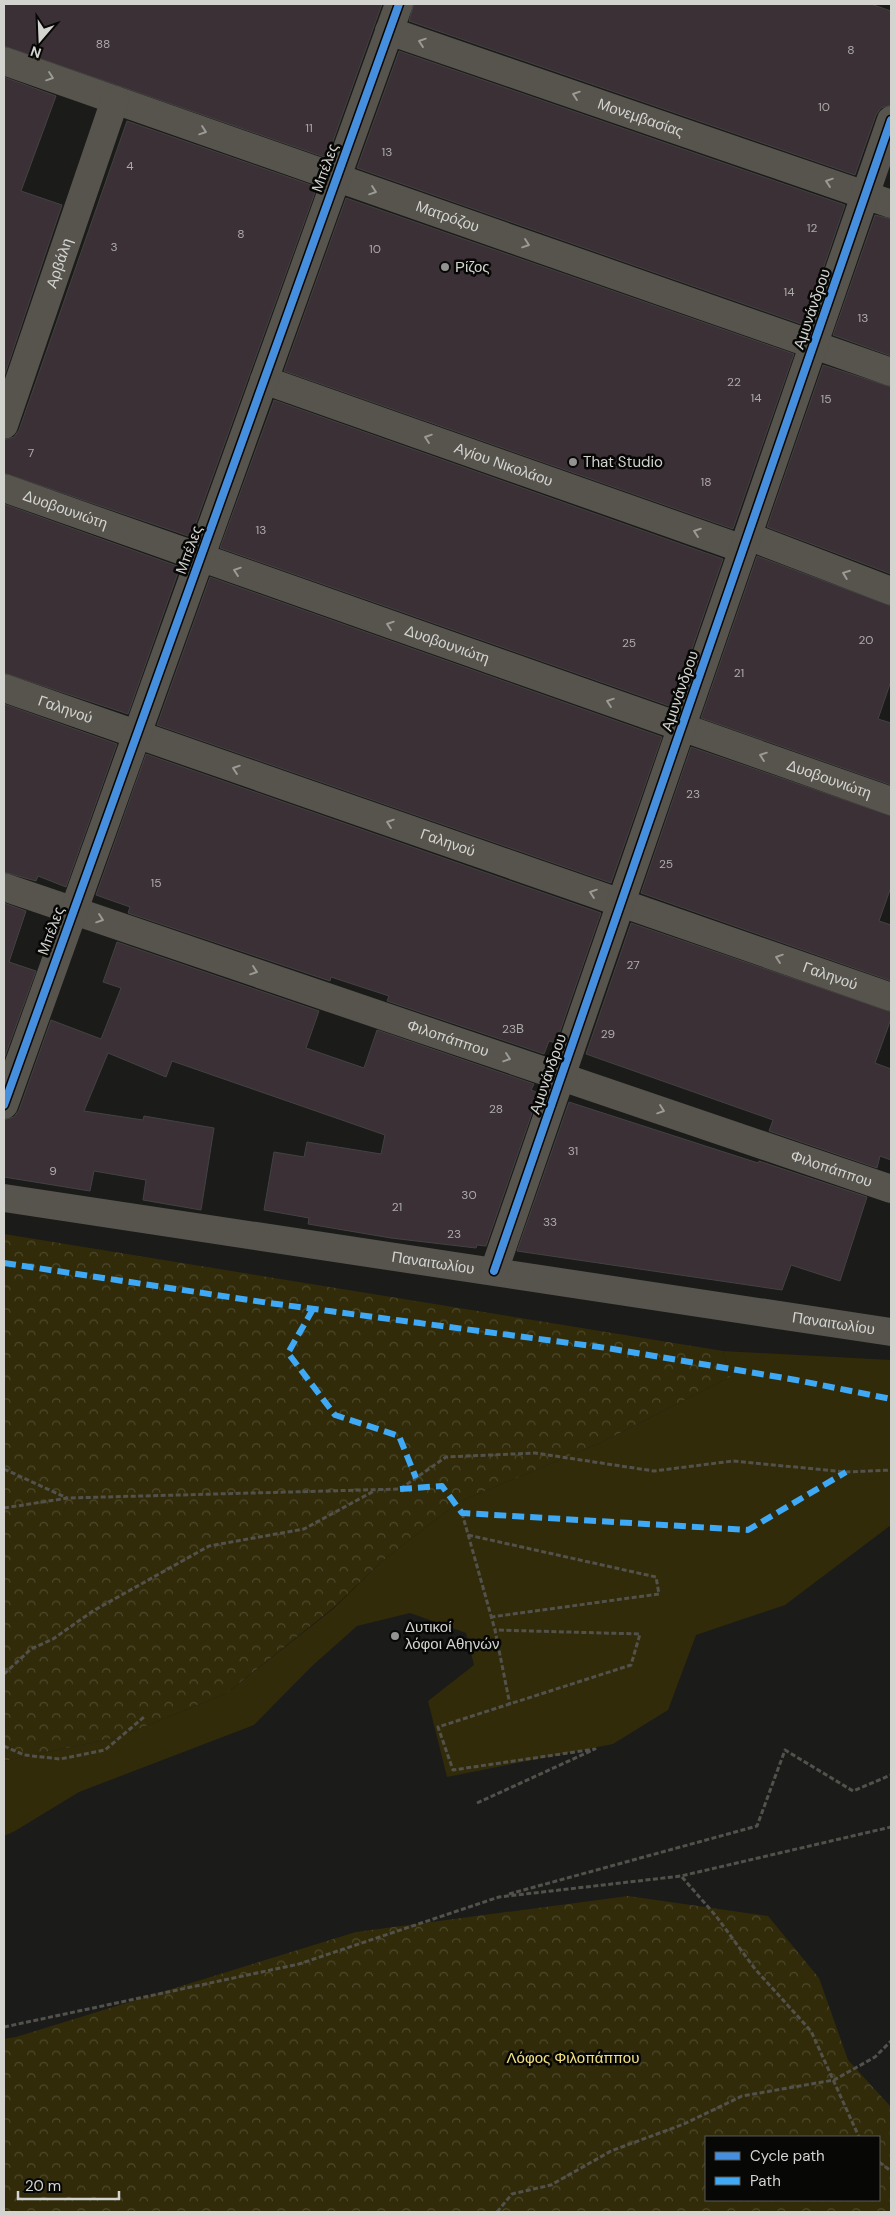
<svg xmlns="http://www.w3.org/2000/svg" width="895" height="2216" viewBox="0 0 895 2216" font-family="'DM Sans',sans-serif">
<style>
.grass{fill:#312b09}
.park{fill:url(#park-crowns);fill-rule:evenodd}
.building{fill:#3b3036;stroke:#434242}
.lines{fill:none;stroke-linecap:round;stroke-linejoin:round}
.path{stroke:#52514b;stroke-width:3;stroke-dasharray:5 2.5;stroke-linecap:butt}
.minor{stroke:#56544c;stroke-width:28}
.quiet{stroke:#3fa9f5;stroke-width:6;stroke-dasharray:12 6;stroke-linecap:butt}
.cycleway-casing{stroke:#070706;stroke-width:11}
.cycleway{stroke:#468fdf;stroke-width:8}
.oneway{stroke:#9b9a95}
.poi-dot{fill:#939390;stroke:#070706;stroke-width:2}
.labels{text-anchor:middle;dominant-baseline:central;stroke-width:5;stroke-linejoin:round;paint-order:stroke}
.number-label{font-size:12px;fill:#adaaaa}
.street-label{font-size:15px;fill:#d3d3d0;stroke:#070706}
.poi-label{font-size:15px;fill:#d3d3d0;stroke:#070706;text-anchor:start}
.park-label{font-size:15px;fill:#f2e07f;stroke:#070706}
</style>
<defs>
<pattern id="park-crowns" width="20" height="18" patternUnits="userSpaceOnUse" patternTransform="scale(1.25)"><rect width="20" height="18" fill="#312b09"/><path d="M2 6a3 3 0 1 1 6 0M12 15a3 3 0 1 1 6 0" fill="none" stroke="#4e492c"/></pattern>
</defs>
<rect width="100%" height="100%" fill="#1b1b1a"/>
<!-- grass -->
<path class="grass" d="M723 1351 891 1360V1525L785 1605 696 1635 668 1710 613 1744 447 1777 428 1701 474 1665 466 1633 410 1613 357 1626 311 1667 254 1725 79 1792 15 1831 4 1836V1761L119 1737 227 1693 333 1609 382 1561 459 1502 602 1442 730 1377Z"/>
<!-- park -->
<g class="park">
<path d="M4 1234 723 1351 730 1377 602 1442 459 1502 382 1561 333 1608 227 1693 119 1737 4 1761Z"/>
<path d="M628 1896 768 1916 819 1978 848 2060 891 2107V2212H4V2039L16 2037 356 1932ZM706 2137H879V2200H706Z"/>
</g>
<!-- building -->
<g class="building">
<path d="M4 4H382L327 158 4 46Z"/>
<path d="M414 4H871L891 11V105L881 108 876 115 855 175 409 21Z"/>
<path d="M399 51 845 205 804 325 357 168Z"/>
<path d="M4 77 56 96 21 191 62 205 4 377Z"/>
<path d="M127 121 317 187 191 537 4 473V440L14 437 19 430Z"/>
<path d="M346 198 794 354 733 529 284 371Z"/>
<path d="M875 215 891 219V356L833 335Z"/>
<path d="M823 365 891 387V574L767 527Z"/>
<path d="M274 400 723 559 672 707 220 548Z"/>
<path d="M4 504 180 567 128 714 4 673Z"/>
<path d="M757 556 891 606V681L878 719 891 723V785L701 718Z"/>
<path d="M210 577 662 737 611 883 157 725Z"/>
<path d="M4 704 117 744 66 887 38 876 36 881 4 872Z"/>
<path d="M691 747 891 816V887L879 921 891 925V981L641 893Z"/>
<path d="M146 754 601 913 556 1043 549 1041 544 1054 387 1001 389 996 331 977 330 981 128 913 130 907 96 895Z"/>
<path d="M4 903 26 911 9 962 36 971 4 1059Z"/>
<path d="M631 923 891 1012V1019L875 1063 891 1069V1160L880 1156 877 1168 769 1131 773 1120 586 1054Z"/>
<path d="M117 942 319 1011 306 1048 364 1068 377 1030 534 1084 531 1090 539 1093 486 1246 477 1245 476 1248 391 1238 308 1224 309 1218 264 1210 274 1152 304 1157 307 1142 381 1154 385 1135 172 1061 166 1077 108 1053 84 1111 143 1120 144 1116 214 1128 201 1210 143 1200 146 1180 94 1171 90 1191 4 1177V1120L14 1117 19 1110 51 1020 101 1039 121 988 103 982Z"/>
<path d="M569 1102 758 1163 759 1161 867 1197 840 1281 791 1265 782 1290 517 1251Z"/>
</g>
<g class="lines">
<!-- path -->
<g class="path">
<path d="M4 1469 67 1498"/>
<path d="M4 1508 68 1498 400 1489 446 1457 535 1453 654 1471 733 1461 846 1472 891 1470"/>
<path d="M462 1513 495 1630 510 1705"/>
<path d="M468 1535 656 1577 659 1594 491 1617"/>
<path d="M4 1674 31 1649 53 1639 93 1611 209 1546 304 1529 374 1491"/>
<path d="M4 1746 24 1755 60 1759 105 1750 144 1717"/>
<path d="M477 1803 595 1749 453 1770 438 1727 631 1665 640 1634 495 1630"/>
<path d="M682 1877 716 1916 755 1969 811 2031 859 2137"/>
<path d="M509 1894 757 1826 785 1750 853 1791 891 1775"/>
<path d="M4 2027 299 1964 499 1897 681 1876 891 1827"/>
<path d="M879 2162 891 2171"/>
<path d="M497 2212 512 2194 551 2185 611 2151 684 2124 742 2096 834 2080 875 2057 891 2041"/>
</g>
<!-- minor -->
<g class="minor">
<path id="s1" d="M389 31 891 204"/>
<path id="s2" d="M4 61 891 372"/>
<path id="s3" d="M264 380 743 549"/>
<path id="s4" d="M4 425 115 100"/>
<path id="s5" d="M4 488 891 801"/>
<path d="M748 536 891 591"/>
<path id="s6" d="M4 688 891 997"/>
<path id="s7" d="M4 887 891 1189"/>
<path d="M4 1105 399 4"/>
<path id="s8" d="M4 1198 891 1332"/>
<path d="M494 1271 891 120"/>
</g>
<!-- quiet -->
<g class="quiet">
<path d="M4 1263 269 1303 607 1348 796 1380 891 1399"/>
<path d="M313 1309 288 1353 335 1415 399 1436 416 1478"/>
<path d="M400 1489 442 1486 462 1513 748 1530 846 1472"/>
</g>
<!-- cycleway casing -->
<g class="cycleway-casing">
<g id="cycleway">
<path d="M4 1105 399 4"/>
<path d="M494 1271 891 120"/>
</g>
</g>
<!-- cycleway -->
<use href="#cycleway" class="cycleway"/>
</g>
<!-- one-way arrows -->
<defs><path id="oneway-chevron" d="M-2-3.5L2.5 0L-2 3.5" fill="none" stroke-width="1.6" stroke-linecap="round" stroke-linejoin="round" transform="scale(1.25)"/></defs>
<g class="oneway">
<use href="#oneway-chevron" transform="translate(422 42) rotate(-161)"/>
<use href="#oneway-chevron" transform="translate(50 77) rotate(19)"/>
<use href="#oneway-chevron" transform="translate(576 95) rotate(-161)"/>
<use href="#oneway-chevron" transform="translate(203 131) rotate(19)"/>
<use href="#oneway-chevron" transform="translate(829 182) rotate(-161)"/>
<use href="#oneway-chevron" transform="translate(373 191) rotate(19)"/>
<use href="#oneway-chevron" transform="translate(526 244) rotate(19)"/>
<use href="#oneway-chevron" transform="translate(428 438) rotate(-161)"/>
<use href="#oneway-chevron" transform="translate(697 532) rotate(-161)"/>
<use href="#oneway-chevron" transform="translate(237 571) rotate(-161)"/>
<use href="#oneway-chevron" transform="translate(846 574) rotate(-159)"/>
<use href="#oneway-chevron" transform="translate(390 625) rotate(-161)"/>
<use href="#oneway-chevron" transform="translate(610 702) rotate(-161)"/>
<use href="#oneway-chevron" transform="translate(763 756) rotate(-161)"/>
<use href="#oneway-chevron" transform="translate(236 769) rotate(-161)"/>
<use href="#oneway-chevron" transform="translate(390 823) rotate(-161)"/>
<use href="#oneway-chevron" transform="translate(593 893) rotate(-161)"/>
<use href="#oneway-chevron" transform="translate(100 919) rotate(19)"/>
<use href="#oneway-chevron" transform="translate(779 958) rotate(-161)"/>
<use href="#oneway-chevron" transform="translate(254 971) rotate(19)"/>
<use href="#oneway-chevron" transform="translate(507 1058) rotate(19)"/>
<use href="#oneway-chevron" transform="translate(661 1110) rotate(19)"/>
</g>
<!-- markers -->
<g class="poi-dot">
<circle cx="445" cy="267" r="5"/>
<circle cx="573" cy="462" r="5"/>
<circle cx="395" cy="1636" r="5"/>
</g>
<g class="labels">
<!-- number labels -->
<g class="number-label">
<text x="103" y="44">88</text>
<text x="851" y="50">8</text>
<text x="824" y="107">10</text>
<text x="309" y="128">11</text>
<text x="387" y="152">13</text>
<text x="130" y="166">4</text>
<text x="812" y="228">12</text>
<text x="241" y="234">8</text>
<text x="114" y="247">3</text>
<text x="375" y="249">10</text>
<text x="789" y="292">14</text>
<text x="863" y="318">13</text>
<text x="734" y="382">22</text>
<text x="756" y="398">14</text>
<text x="826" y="399">15</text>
<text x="31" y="453">7</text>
<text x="706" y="482">18</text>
<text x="261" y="530">13</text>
<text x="866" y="640">20</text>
<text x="629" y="643">25</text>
<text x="739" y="673">21</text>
<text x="693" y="794">23</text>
<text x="666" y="864">25</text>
<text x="156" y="883">15</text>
<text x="633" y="965">27</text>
<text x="513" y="1029">23Β</text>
<text x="608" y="1034">29</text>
<text x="496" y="1109">28</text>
<text x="573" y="1151">31</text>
<text x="53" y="1171">9</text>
<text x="469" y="1195">30</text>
<text x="397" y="1207">21</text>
<text x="550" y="1222">33</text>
<text x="454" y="1234">23</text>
</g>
<!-- street labels -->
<g class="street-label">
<text stroke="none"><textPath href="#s1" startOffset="266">Μονεμβασίας</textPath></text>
<text transform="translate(325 168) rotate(-70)">Μπέλες</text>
<text stroke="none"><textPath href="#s2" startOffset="470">Ματρόζου</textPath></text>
<text stroke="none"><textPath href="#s4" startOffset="171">Αρβάλη</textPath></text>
<text transform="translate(812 309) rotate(-71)">Αμυνάνδρου</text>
<text stroke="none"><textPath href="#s3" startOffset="254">Αγίου Νικολάου</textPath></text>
<text stroke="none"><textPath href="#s5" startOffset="65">Δυοβουνιώτη</textPath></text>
<text transform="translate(189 550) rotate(-70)">Μπέλες</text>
<text stroke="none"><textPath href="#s5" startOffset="470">Δυοβουνιώτη</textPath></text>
<text transform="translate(680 691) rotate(-71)">Αμυνάνδρου</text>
<text stroke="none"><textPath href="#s6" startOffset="65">Γαληνού</textPath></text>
<text stroke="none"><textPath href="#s5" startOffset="875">Δυοβουνιώτη</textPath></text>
<text stroke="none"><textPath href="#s6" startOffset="470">Γαληνού</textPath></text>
<text transform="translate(51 931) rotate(-70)">Μπέλες</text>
<text stroke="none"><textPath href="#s6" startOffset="875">Γαληνού</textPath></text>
<text stroke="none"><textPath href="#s7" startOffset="469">Φιλοπάππου</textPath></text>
<text transform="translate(548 1074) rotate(-71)">Αμυνάνδρου</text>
<text stroke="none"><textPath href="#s7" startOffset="874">Φιλοπάππου</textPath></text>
<text stroke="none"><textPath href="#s8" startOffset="434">Παναιτωλίου</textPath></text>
<text stroke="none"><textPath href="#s8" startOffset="839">Παναιτωλίου</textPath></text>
</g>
<!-- poi labels -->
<g class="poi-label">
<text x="455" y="267">Ρίζος</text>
<text x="583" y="462">That Studio</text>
<text x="405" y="1627">Δυτικοί<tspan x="405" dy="17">λόφοι Αθηνών</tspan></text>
</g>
<!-- park labels -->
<g class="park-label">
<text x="573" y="2058">Λόφος Φιλοπάππου</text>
</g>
</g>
<!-- border -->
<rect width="895" height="2216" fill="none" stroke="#d3d3d0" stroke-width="10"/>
<!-- legend -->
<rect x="705" y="2136" width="175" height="65" fill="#070706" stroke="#595957"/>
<rect x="715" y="2152" width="25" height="8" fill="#468fdf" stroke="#595957"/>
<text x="750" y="2161" font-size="15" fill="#d3d3d0">Cycle path</text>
<rect x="715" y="2177" width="25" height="8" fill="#3fa9f5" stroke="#595957"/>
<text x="750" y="2186" font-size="15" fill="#d3d3d0">Path</text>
<!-- north arrow -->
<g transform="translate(40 40) rotate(199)" stroke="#070706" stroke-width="4" paint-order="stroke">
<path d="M0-4L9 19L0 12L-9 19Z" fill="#d3d3d0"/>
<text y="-8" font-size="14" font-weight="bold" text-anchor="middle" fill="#d3d3d0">N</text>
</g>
<!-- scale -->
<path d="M18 2191v8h101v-8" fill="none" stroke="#d3d3d0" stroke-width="2.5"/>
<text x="25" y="2191" font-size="15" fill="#d3d3d0" stroke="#070706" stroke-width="4" paint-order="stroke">20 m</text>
</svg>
